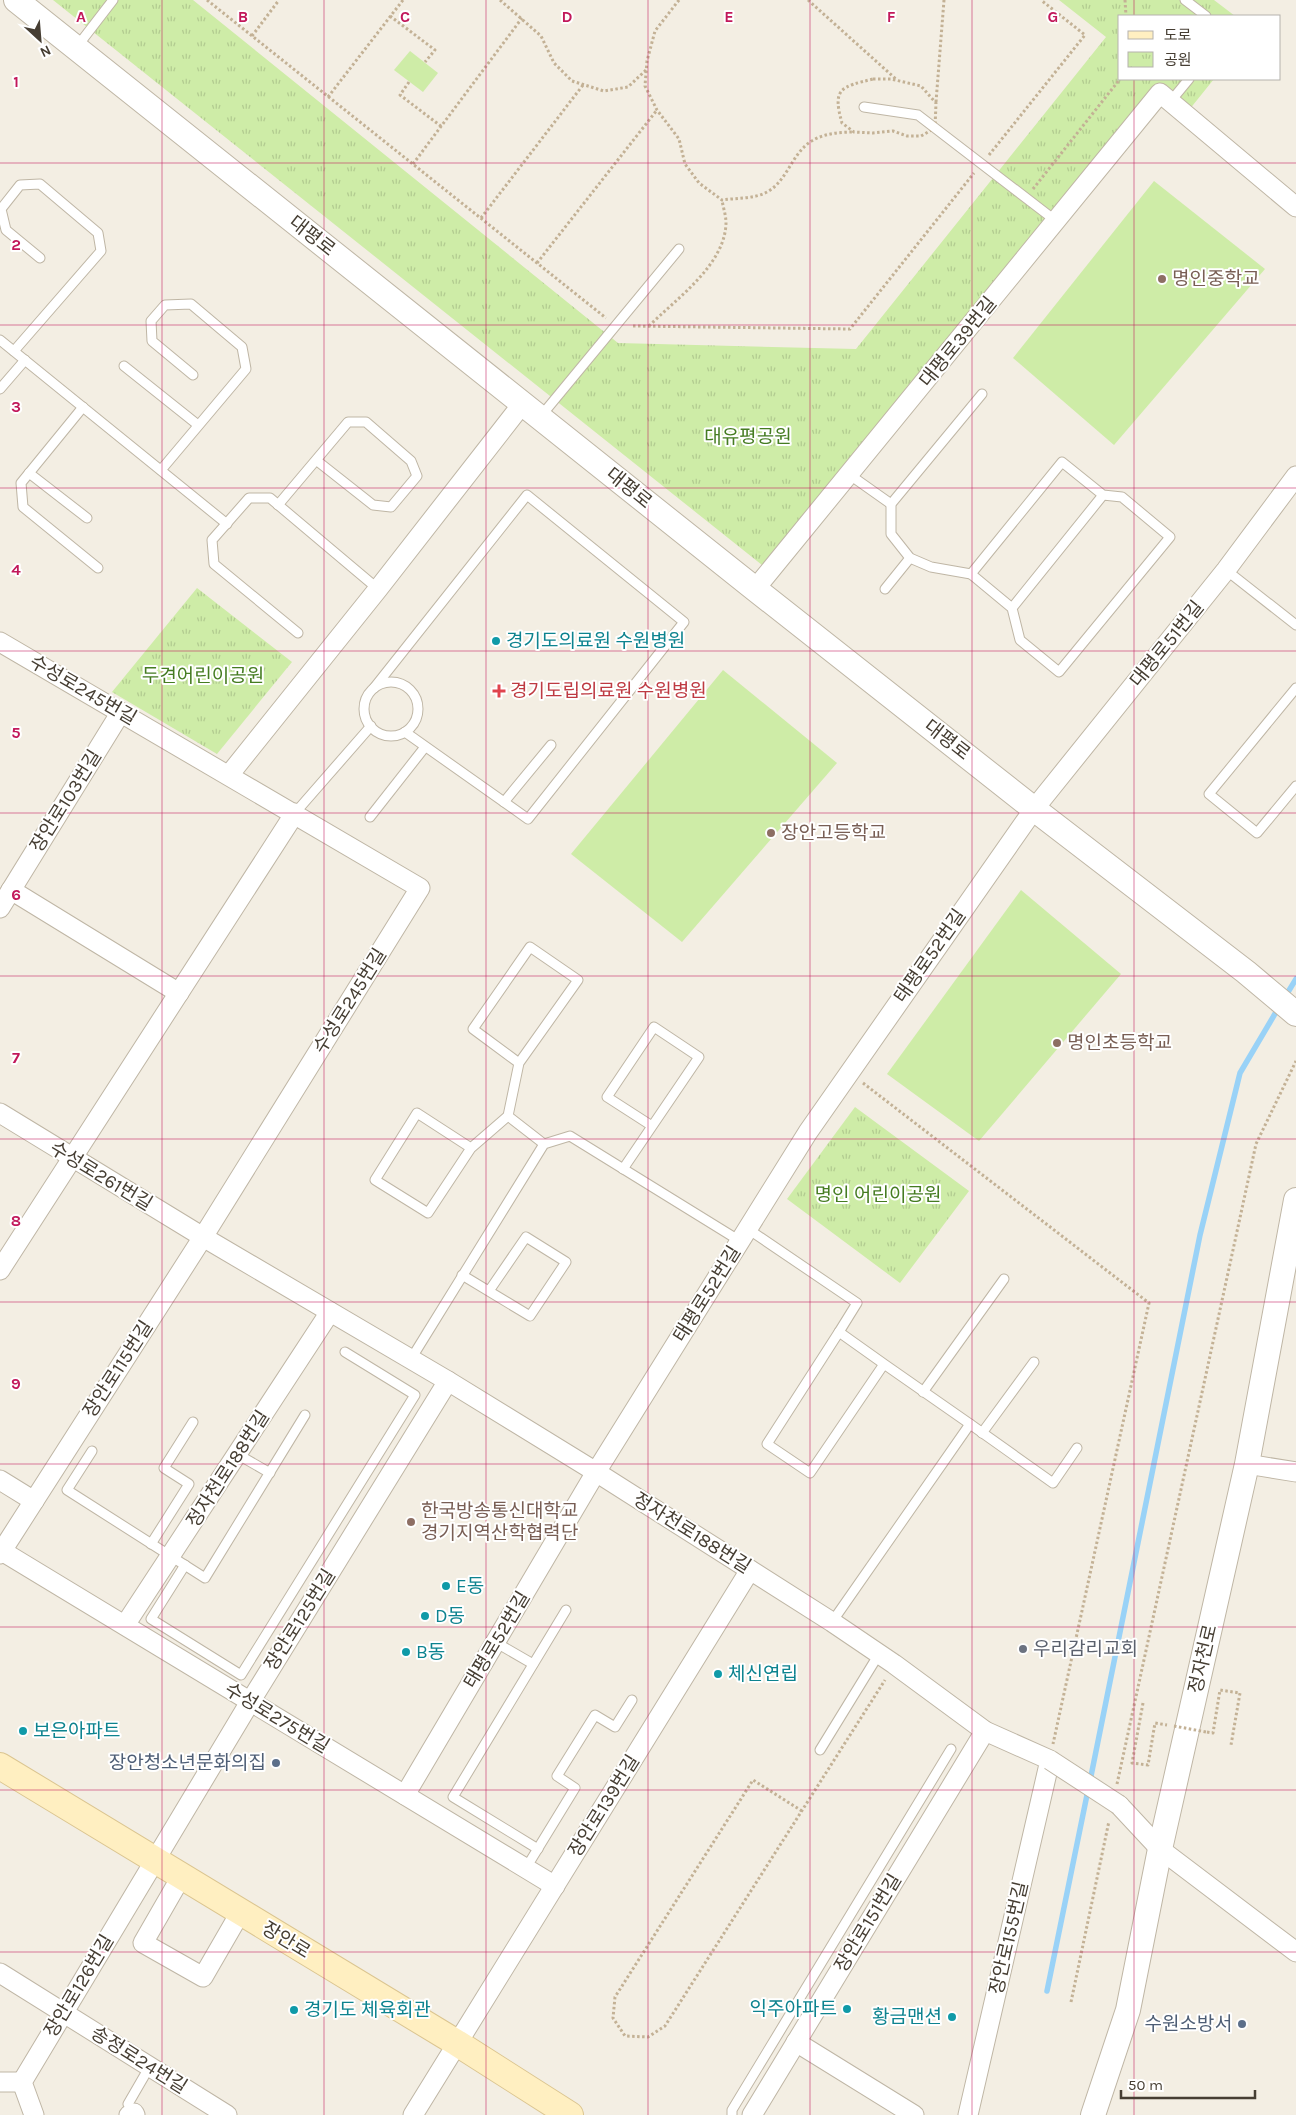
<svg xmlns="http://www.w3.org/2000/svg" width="1296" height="2115" viewBox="0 0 1296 2115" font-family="Karla,'Noto Sans KR',sans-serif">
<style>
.park{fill:url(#park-tufts)}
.pitch{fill:#ceeca7}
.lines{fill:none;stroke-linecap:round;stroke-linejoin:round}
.stream{stroke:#99d2f7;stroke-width:5.5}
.service-casing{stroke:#bfb6a5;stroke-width:11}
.minor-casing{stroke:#bfb6a5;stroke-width:21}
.tertiary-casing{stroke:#bfb6a5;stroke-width:26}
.secondary-casing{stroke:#dbc590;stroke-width:28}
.path{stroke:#c3b195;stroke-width:3;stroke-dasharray:2.5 2.5;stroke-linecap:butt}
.service{stroke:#fff;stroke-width:9}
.minor{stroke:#fff;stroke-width:19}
.tertiary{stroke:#fff;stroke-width:24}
.secondary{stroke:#ffefc1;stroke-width:26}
.minor-bridge-casing{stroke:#bfb6a5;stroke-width:21;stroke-linecap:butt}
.path-bridge{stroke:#c3b195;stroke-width:3;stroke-dasharray:2.5 2.5;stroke-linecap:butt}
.minor-bridge{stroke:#fff;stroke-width:19}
.grid{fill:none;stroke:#c2185b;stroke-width:1;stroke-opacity:0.55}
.education-dot{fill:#8d6e63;stroke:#fff;stroke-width:2}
.culture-dot{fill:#0f9aa8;stroke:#fff;stroke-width:2}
.health-dot{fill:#e0444e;stroke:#fff;stroke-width:2}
.worship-dot{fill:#6b7280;stroke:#fff;stroke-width:2}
.service-dot{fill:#5c6f8a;stroke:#fff;stroke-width:2}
.labels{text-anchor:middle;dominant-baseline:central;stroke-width:4;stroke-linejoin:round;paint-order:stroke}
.street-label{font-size:19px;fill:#463e33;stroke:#fff}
.education-label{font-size:19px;fill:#785e54;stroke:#fff;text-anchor:start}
.park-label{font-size:19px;fill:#457c21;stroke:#fff}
.culture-label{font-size:19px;fill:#0d838f;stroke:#fff;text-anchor:start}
.health-label{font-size:19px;fill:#be3a42;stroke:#fff;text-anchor:start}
.worship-label{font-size:19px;fill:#5b616d;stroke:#fff;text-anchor:start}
.service-label{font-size:19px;fill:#4e5e75;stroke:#fff;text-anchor:end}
.grid-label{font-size:16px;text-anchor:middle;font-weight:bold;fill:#c2185b;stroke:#fff;stroke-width:4;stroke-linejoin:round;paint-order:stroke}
</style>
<defs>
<pattern id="park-tufts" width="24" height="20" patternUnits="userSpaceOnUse" patternTransform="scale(1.25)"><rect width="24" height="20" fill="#ceeca7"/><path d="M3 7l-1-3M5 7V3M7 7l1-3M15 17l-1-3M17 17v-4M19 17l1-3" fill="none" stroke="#b2cb90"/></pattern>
</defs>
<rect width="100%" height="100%" fill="#f3eee3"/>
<!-- park -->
<g class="park">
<path d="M53 0H193L618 343 856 349 1106 37 1059 0H1214L1235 16H1120V79H1214L1189 110 1158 86 762 565Z"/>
<path d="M197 588 292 662 217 754 112 692Z"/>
<path d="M855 1107 969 1191 900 1283 787 1199Z"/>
</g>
<!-- pitch -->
<g class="pitch">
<path d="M410 51 438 73 423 92 394 70Z"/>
<path d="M1154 181 1265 269 1114 445 1013 358Z"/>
<path d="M723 670 837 763 682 942 571 854Z"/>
<path d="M1021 890 1121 974 979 1141 887 1074Z"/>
</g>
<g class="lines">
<!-- stream -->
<g class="stream">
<path d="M1285 997 1296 979"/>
<path d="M1090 1781 1200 1235 1240 1073 1279 1007"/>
<path d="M1047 1991 1088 1790"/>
</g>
<!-- service casing -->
<g class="service-casing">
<g id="service">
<path d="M1185 0 1206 16"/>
<path d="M76 48 113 0"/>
<path d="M1170 102 1189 79"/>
<path d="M864 107 918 115 1056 221"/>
<path d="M0 340 227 524"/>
<path d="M14 351 101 251 98 233 40 184 20 185 1 209 6 230 40 258"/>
<path d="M124 366 198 425"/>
<path d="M0 389 25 360"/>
<path d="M83 407 21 483 23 507 98 568"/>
<path d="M541 416 679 249"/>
<path d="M161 470 246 369 242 347 191 304 165 305 151 321 152 341 193 375"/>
<path d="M29 473 87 518"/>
<path d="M850 475 891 504"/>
<path d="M278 505 348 422H366L411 461 417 476 391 507 373 505 316 460"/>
<path d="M1226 570 1296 625"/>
<path d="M971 574 931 567 910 558 891 534V504L982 394"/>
<path d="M885 589 910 558"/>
<path d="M1012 608 1020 640 1059 672 1170 537 1122 497 1103 495 1062 462 971 574 1012 608 1103 495"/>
<path d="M298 633 214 564 212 540 249 498H270L378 589"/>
<circle cx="391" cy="709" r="27"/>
<path d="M374 688 527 495 684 622 528 819 405 732"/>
<path d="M1296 688 1209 794 1257 833 1296 786"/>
<path d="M504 802 551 745"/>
<path d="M295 813 371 726"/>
<path d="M370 817 425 747"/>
<path d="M519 1063 473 1029 530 947 578 980 519 1063 508 1116 544 1144"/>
<path d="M471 1148 428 1213 375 1180 417 1113 471 1148 508 1116"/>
<path d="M623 1169 699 1057 654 1027 607 1097 652 1126"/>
<path d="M748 1229 857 1303 839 1332"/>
<path d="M462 1275 530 1316 566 1262 526 1237 489 1291"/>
<path d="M411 1359 544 1144 570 1136 740 1241"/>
<path d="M884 1364 839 1332 767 1444 810 1473 884 1364 970 1424"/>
<path d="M923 1392 1004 1279"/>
<path d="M982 1433 1034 1362"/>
<path d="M92 1451 67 1490 205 1578 305 1415"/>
<path d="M237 1454 270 1473"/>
<path d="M151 1544 189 1484 164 1468 193 1422"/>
<path d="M185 1565 151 1619 241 1675 415 1395 345 1352"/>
<path d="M832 1622 970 1424 1053 1483 1077 1448"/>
<path d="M495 1642 533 1664"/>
<path d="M820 1750 879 1654"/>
<path d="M538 1849 453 1797 566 1610"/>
<path d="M526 1868 575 1788 557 1776 595 1715 615 1727 632 1700"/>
<path d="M134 2113 128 2104 150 2066"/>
<path d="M732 2115V2110L951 1749"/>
</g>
</g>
<!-- minor casing -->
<g class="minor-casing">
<g id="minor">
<path d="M755 589 1160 93 1296 207"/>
<path d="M0 642 420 888 203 1237 0 1554"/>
<path d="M229 775 378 589 523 403"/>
<path d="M11 890 179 993"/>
<path d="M0 908 121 712"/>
<path d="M0 1113 203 1237 448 1381 596 1472 832 1622 894 1664 985 1731 1050 1760 968 2115"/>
<path d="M0 1270 295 813"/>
<path d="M1247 1464 1296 1472"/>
<path d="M0 1480 34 1501"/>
<path d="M0 1550 555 1886"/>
<path d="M125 1625 330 1312"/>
<path d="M405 1795 596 1472 808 1132 1034 809 1226 570 1296 476"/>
<path d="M1119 1805 1160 1849 1296 1952"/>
<path d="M181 1877 143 1943 203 1977 240 1913"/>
<path d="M0 1973 227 2115"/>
<path d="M796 2042 914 2115"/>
<path d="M0 2082H22"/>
<path d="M34 2115 22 2082 250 1702 448 1381"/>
<path d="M129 2115 134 2113 135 2115"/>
<path d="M413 2115 750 1570"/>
<path d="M752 2115 985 1731"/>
</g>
</g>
<!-- tertiary casing -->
<g class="tertiary-casing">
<g id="tertiary">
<path d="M16 0 755 589 1034 809 1246 972 1296 1014"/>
<path d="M1093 2115 1128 2010 1160 1849 1247 1464 1296 1200"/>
</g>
</g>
<!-- secondary casing -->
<g class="secondary-casing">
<path id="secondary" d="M0 1766 457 2043 570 2115"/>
</g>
<!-- path -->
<g class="path">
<path d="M207 0 606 318"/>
<path d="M500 0 541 36 554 63 572 81 604 91 628 87 646 70"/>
<path d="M679 0 655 31 647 61 645 86 657 110 679 139 685 164 699 183 722 200C736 198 754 199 767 192 785 182 790 161 804 147 817 134 837 132 854 132"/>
<path d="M808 0 897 80"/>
<path d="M1125 0 1126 16"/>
<path d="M390 16 435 50 425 62"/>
<path d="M252 36 279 0"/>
<path d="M873 79H891L921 86 936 103 935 128 921 136H907L893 131 873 133 854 132 842 123C832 88 841 87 873 79Z"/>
<path d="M409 82 400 95 442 127"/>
<path d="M328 97 403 0"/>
<path d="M936 102 944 0"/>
<path d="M989 155 1085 35 1041 0"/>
<path d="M413 164 522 18"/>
<path d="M1033 189 1120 79"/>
<path d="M481 218 583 85"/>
<path d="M537 263 657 110"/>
<path d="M633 326 850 329 974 173"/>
<path d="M649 326C677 298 725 265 726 223 726 215 723 207 722 200"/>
<path d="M863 1083 1149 1303 1053 1744"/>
<path d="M1143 1703 1132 1763 1148 1765 1155 1723 1167 1725"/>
<path d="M1207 1732 1213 1733 1220 1690 1240 1693 1231 1745"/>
<path d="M1117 1784 1256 1144 1296 1061"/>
<path d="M802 1811 753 1780 615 1997 613 2018 625 2036 648 2037 665 2026 885 1680"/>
<path d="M1071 2002 1109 1821"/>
</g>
<!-- service -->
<use href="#service" class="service"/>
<!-- minor -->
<use href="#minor" class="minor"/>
<!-- tertiary -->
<use href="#tertiary" class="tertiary"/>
<!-- secondary -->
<use href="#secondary" class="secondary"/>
<!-- minor-bridge casing -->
<g class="minor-bridge-casing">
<path id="minor-bridge" d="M1050 1760 1119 1805"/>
</g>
<!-- path-bridge -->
<path class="path-bridge" d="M1174 1726 1206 1732"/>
<!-- minor-bridge -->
<use href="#minor-bridge" class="minor-bridge"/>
</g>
<!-- grid -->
<path class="grid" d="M162 0V2115M324 0V2115M486 0V2115M648 0V2115M810 0V2115M972 0V2115M1134 0V16M1134 79V2115M0 163H1296M0 325H1296M0 488H1296M0 651H1296M0 813H1296M0 976H1296M0 1139H1296M0 1302H1296M0 1464H1296M0 1627H1296M0 1790H1296M0 1952H1296"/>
<!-- markers -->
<g class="education-dot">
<circle cx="1162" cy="279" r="5"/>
<circle cx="771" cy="833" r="5"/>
<circle cx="1057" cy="1043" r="5"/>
<circle cx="411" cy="1522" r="5"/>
</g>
<g class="culture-dot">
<circle cx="496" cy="641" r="5"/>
<circle cx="446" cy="1586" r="5"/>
<circle cx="425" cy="1616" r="5"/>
<circle cx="406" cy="1652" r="5"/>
<circle cx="718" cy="1674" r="5"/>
<circle cx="23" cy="1731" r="5"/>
<circle cx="847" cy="2009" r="5"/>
<circle cx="294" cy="2010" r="5"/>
<circle cx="952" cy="2017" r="5"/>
</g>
<path class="health-dot" d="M496.5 683.5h5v5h5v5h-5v5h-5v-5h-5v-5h5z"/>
<circle class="worship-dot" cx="1023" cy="1649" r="5"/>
<g class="service-dot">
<circle cx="276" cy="1763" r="5"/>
<circle cx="1242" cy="2024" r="5"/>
</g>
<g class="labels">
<!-- street labels -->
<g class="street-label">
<text transform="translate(312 236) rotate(38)">대평로</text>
<text transform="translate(958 342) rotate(-51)">대평로39번길</text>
<text transform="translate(629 488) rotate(39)">대평로</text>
<text transform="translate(1167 644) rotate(-51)">대평로51번길</text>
<text transform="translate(83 690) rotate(30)">수성로245번길</text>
<text transform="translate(947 740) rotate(38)">대평로</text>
<text transform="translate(66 801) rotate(-58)">장안로103번길</text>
<text transform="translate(930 956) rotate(-55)">태평로52번길</text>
<text transform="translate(350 1001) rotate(-58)">수성로245번길</text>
<text transform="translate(101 1176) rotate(31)">수성로261번길</text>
<text transform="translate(707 1294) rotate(-58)">태평로52번길</text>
<text transform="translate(118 1369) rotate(-57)">장안로115번길</text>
<text transform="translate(228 1469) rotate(-57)">정자천로188번길</text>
<text transform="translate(692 1533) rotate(32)">정자천로188번길</text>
<text transform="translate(300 1620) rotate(-58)">장안로125번길</text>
<text transform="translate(497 1640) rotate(-59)">태평로52번길</text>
<text transform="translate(1203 1659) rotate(-77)">정자천로</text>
<text transform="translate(277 1718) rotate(31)">수성로275번길</text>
<text transform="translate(604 1806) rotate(-58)">장안로139번길</text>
<text transform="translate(868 1923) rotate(-59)">장안로151번길</text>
<text transform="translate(1009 1938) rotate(-77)">장안로155번길</text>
<text transform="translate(286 1940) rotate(31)">장안로</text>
<text transform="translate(79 1986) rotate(-59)">장안로126번길</text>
<text transform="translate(139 2060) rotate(32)">송정로24번길</text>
</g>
<!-- education labels -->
<g class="education-label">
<text x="1172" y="279">명인중학교</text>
<text x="781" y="833">장안고등학교</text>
<text x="1067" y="1043">명인초등학교</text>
<text x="421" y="1511">한국방송통신대학교<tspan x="421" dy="22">경기지역산학협력단</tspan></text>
</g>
<!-- park labels -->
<g class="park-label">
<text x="748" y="437">대유평공원</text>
<text x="203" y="676">두견어린이공원</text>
<text x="878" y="1195">명인 어린이공원</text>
</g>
<!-- culture labels -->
<g class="culture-label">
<text x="506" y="641">경기도의료원 수원병원</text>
<text x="456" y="1586">E동</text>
<text x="435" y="1616">D동</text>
<text x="416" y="1652">B동</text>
<text x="728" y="1674">체신연립</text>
<text x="33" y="1731">보은아파트</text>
<text x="837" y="2009" text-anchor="end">익주아파트</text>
<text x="304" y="2010">경기도 체육회관</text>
<text x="942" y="2017" text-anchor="end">황금맨션</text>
</g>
<!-- health labels -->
<g class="health-label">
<text x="510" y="691">경기도립의료원 수원병원</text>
</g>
<!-- worship labels -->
<g class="worship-label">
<text x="1033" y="1649">우리감리교회</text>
</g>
<!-- service labels -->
<g class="service-label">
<text x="266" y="1763">장안청소년문화의집</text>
<text x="1232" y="2024">수원소방서</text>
</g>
</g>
<g class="grid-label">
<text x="81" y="22">A</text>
<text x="243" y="22">B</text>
<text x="405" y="22">C</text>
<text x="567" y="22">D</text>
<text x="729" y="22">E</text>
<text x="891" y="22">F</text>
<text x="1053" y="22">G</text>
<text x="16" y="87">1</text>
<text x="16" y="250">2</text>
<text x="16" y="412">3</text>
<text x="16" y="575">4</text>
<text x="16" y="738">5</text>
<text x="16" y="900">6</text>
<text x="16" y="1063">7</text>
<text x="16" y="1226">8</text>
<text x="16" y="1389">9</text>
</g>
<!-- legend -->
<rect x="1118" y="15" width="162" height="65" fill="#ffffff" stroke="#b5b2ad"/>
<rect x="1128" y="31" width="25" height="8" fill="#ffefc1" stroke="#b5b2ad"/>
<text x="1164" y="40" font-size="15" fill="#463e33">도로</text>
<rect x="1128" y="52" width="25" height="15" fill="url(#park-tufts)" stroke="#b5b2ad"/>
<text x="1164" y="65" font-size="15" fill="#463e33">공원</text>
<!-- north arrow -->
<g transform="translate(40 40) rotate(154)" stroke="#ffffff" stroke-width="4" paint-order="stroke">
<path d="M0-4L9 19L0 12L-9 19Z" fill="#463e33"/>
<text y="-8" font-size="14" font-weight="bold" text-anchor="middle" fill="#463e33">N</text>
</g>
<!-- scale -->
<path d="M1121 2090v8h134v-8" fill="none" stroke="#463e33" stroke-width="2.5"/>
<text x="1128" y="2090" font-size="15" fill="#463e33" stroke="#ffffff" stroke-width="4" paint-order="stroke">50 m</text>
</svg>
